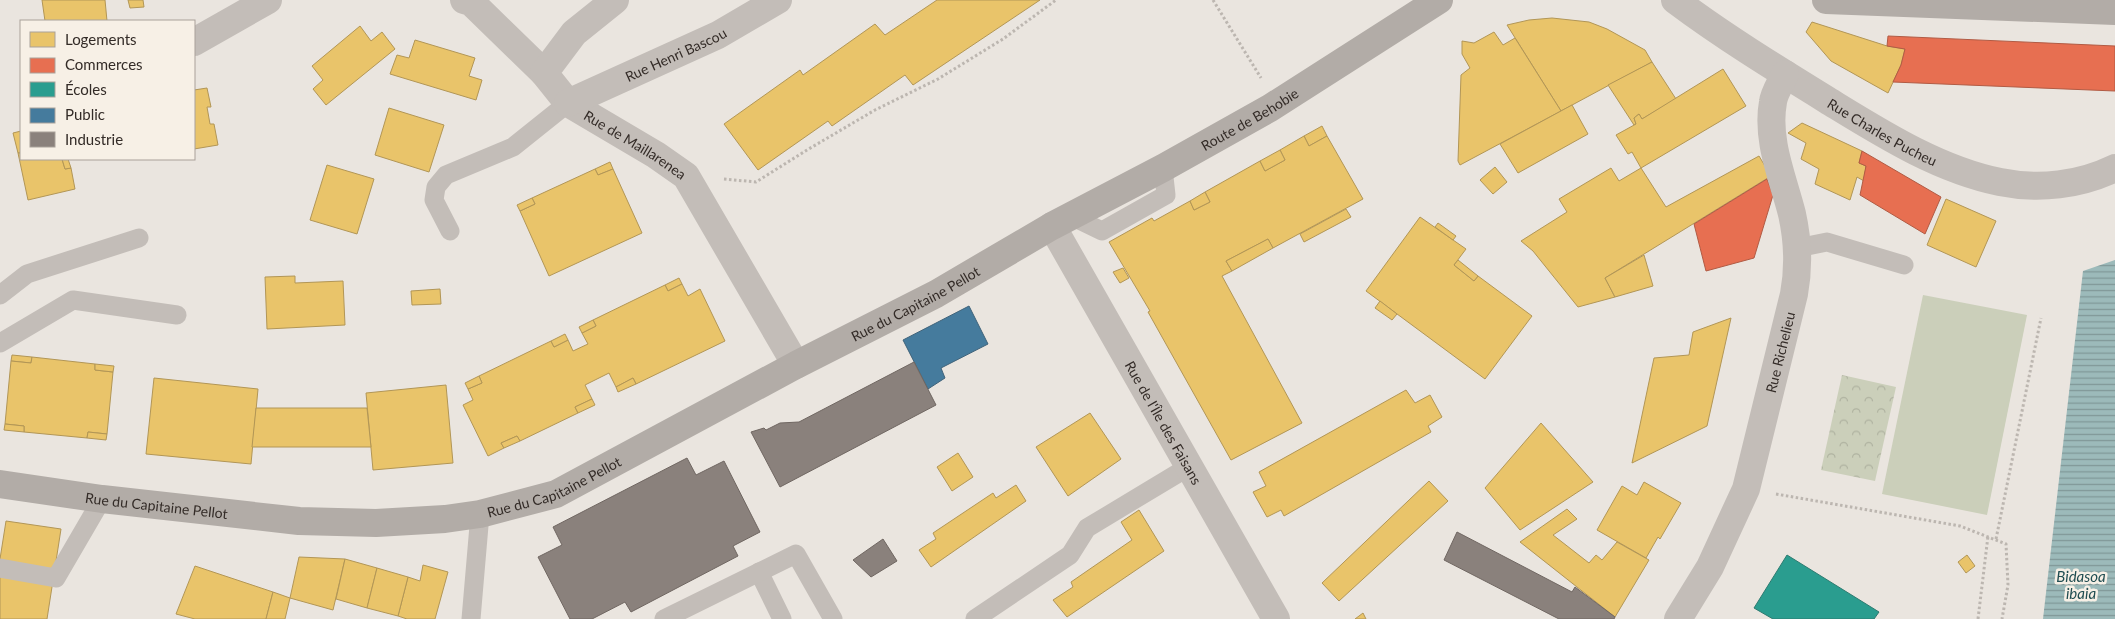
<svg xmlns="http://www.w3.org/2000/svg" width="2115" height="619" viewBox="0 0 2115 619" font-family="Lato,sans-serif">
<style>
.park{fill:url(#park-crowns)}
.pitch{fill:#cbcfba}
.water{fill:url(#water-rules)}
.homes{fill:#e9c46a;stroke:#b29656}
.shops{fill:#e76f51;stroke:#b15b44}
.schools{fill:#2a9d8f;stroke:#2d7b70}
.public{fill:#457b9d;stroke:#40637a}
.industry{fill:#8a817c;stroke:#706762}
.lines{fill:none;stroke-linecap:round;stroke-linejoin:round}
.path{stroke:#bcb6b0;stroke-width:3;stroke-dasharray:2.5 2.5;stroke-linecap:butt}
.service{stroke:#c3bdb8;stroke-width:19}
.minor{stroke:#c3bdb8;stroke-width:28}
.primary{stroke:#b2aca7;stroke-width:28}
.labels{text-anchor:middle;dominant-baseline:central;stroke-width:5;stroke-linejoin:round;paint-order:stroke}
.street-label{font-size:14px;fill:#332b27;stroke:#f7f0e6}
.water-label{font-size:15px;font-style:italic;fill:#204d51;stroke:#f7f0e6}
</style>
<defs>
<pattern id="park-crowns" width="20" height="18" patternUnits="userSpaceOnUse" patternTransform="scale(1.25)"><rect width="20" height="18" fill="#cbcfba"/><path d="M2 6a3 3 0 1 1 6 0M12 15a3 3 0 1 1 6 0" fill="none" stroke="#afb2a0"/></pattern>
<pattern id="water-rules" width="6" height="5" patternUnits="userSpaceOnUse" patternTransform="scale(1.25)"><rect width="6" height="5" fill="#9cbaba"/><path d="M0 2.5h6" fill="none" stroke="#809797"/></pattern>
</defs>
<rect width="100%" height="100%" fill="#eae5df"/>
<!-- park -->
<path class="park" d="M1842 375 1896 387 1875 481 1821 470Z"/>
<!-- pitch -->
<path class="pitch" d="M1923 295 2027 315 1987 515 1882 494Z"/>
<!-- water -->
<path class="water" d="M2115 260V619H2043L2083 271Z"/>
<!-- homes -->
<g class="homes">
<path d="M42 0H105L107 21H45Z"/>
<path d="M128 0H143L144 7 130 8Z"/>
<path d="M937 0H1040L913 85 905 75 832 126 828 121 758 170 724 124 800 70 803 75 875 24 885 35Z"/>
<path d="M1552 18 1589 22 1607 29 1645 50 1652 62 1561 111 1507 25 1529 20Z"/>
<path d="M1812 22 1887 46 1905 49 1901 65 1888 93 1831 61 1806 32Z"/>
<path d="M360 26 371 41 382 32 395 49 326 105 313 89 323 80 312 66Z"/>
<path d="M1494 32 1503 45 1515 38 1561 111 1460 165 1458 161 1461 75 1470 68 1462 54V41L1474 43Z"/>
<path d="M415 40 475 58 469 76 482 80 476 100 390 74 397 55 409 58Z"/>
<path d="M1652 62 1676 99 1642 119 1639 114 1634 118 1636 124 1634 125 1608 85Z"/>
<path d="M1723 69 1746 106 1641 168 1632 152 1628 154 1616 135 1636 124 1634 118 1639 114 1642 119Z"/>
<path d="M207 88 211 107H207L210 124H214L218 145 194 149V90Z"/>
<path d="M1572 105 1588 134 1518 173 1500 144Z"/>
<path d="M389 108 444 125 429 172 375 155Z"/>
<path d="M1802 123 1862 151 1859 163 1866 166 1864 181 1857 177 1850 200 1815 184 1819 169 1801 159 1806 143 1788 133Z"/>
<path d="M1322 126 1327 136 1309 146 1304 136Z"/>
<path d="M21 131V153H18L13 133Z"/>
<path d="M1304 136 1309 146 1327 136 1363 199 1273 248 1268 239 1226 261 1232 271 1222 276 1302 423 1231 460 1148 312 1150 311 1109 242 1152 218 1154 221 1190 201 1194 210 1210 202 1205 192 1260 161 1265 171 1285 160 1280 150Z"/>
<path d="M1280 150 1285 160 1265 171 1260 161Z"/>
<path d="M18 153H21V159H62L65 169 71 168 75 189 28 200Z"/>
<path d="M1759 156 1771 176 1605 278 1615 297 1578 307 1533 251 1521 241 1567 212 1559 199 1611 168 1619 181 1641 168 1666 207Z"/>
<path d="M62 159H68L71 168 65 169Z"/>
<path d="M610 162 613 169 598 175 595 169Z"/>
<path d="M327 165 374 179 357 234 310 220Z"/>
<path d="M1495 167 1507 182 1493 194 1480 180Z"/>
<path d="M595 169 598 175 613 169 642 233 549 276 520 211 535 204 532 198Z"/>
<path d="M1205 192 1210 202 1194 210 1190 201Z"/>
<path d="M532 198 535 204 520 211 517 205Z"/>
<path d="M1946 199 1996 221 1976 267 1927 245Z"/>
<path d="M1346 209 1351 217 1304 242 1300 234Z"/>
<path d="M1420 217 1466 249 1454 265 1474 281 1478 276 1532 316 1485 379 1366 291Z"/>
<path d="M1438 223 1456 236 1453 240 1435 227Z"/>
<path d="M1268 239 1273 248 1232 271 1226 261Z"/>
<path d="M1644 255 1653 286 1615 297 1605 278Z"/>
<path d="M1458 260 1478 276 1474 281 1454 265Z"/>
<path d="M1123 268 1129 278 1120 283 1113 272Z"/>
<path d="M295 276V283L343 281 345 325 267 329 265 277Z"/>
<path d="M679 278 682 284 668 291 665 285Z"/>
<path d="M682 284 688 296 700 289 725 341 636 384 633 378 616 387 609 373 585 385 592 399 575 407 578 413 520 441 517 436 501 443 504 448 488 456 463 405 473 400 468 389 482 383 479 376 551 341 554 347 568 340 573 351 588 344 582 333 596 326 593 320 665 285 668 291Z"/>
<path d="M440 289 441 304 412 305 411 291Z"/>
<path d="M1380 301 1397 314 1392 320 1375 308Z"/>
<path d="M1731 318 1707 426 1632 463 1654 358 1689 355 1693 332Z"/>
<path d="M593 320 596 326 582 333 579 327Z"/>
<path d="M565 334 568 340 554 347 551 341Z"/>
<path d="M12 355 32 357 31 363 11 361Z"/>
<path d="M32 357 95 364V370L113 372 107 434 88 432 87 438 24 432V426L5 424 11 361 31 363Z"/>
<path d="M95 364 114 366 113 372 95 370Z"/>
<path d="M479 376 482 383 468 389 465 383Z"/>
<path d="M154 378 258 389 251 464 146 454Z"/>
<path d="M633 378 636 384 618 392 616 387Z"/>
<path d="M446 385 453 463 373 470 366 393Z"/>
<path d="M1406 390 1415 403 1430 395 1442 417 1428 426 1431 432 1284 516 1281 510 1267 517 1253 492 1266 486 1259 472Z"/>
<path d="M592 399 595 405 578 413 575 407Z"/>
<path d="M256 408H367L371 447H252Z"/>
<path d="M1090 413 1121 459 1068 496 1036 447Z"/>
<path d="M1541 423 1593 482 1520 530 1485 488Z"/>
<path d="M5 424 24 426V432L4 430Z"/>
<path d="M88 432 107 434 106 440 87 438Z"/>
<path d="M517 436 520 441 504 448 501 443Z"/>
<path d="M958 453 973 477 952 491 937 467Z"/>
<path d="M1429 481 1448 501 1339 601 1322 583Z"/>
<path d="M1644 482 1681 503 1660 539 1658 537 1646 558 1597 530 1622 486 1637 495Z"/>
<path d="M1016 485 1026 501 931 567 919 550 936 539 933 533 993 493 996 498Z"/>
<path d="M1567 509 1577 519 1553 535 1589 563 1596 555 1602 560 1617 542 1649 560 1615 617 1520 542Z"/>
<path d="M1139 510 1164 551 1067 617 1053 600 1073 587 1071 582 1132 540 1121 522Z"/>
<path d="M6 521 61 529 47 619H0V559Z"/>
<path d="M1967 555 1975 566 1966 573 1958 562Z"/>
<path d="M299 557 345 559 333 610 290 598Z"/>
<path d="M345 559 377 568 367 608 336 599Z"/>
<path d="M423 565 448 572 435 619H407L398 616 408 577 420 581Z"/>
<path d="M195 566 273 592 266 619H195L176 614Z"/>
<path d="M377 568 408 577 398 616 367 608Z"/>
<path d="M273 592 290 598 285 619H266Z"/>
<path d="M1363 613 1366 619H1355Z"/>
</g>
<!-- shops -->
<g class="shops">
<path d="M1888 36 2115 46V91L1893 82 1901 65 1905 49 1887 46Z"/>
<path d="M1862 151 1941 197 1925 234 1860 195 1866 166 1859 163Z"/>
<path d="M1767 179 1773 195 1754 258 1706 271 1694 224Z"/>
</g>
<!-- schools -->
<path class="schools" d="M1787 555 1879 612 1874 619H1773L1754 608Z"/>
<!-- public -->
<path class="public" d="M969 306 988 344 941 368 945 378 928 389 903 340Z"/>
<!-- industry -->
<g class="industry">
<path d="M914 362 936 405 780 487 751 432 764 428 766 430 780 423 799 422Z"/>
<path d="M687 458 696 475 724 461 760 532 733 546 738 556 631 612 625 602 592 619H570L538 557 562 545 553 527Z"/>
<path d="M1457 532 1572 592 1575 587 1615 617 1614 619H1559L1444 560Z"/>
<path d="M883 539 897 561 871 577 853 560Z"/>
</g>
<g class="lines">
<!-- path -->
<g class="path">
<path d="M1213 0 1261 78"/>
<path d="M724 179 756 182 807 150 875 110 938 79 1003 39 1056 0"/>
<path d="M1776 494 1960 526 2006 544 2008 585 2002 619"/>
<path d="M1996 539 2041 318"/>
<path d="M1978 619 1988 536"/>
</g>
<!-- service -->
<g class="service">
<path d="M1071 216 1102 231 1166 195 1163 168"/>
<path d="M450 231 434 200 436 187 446 175 513 147 568 103"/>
<path d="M1797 248 1827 242 1904 265"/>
<path d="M0 295 27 274 139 238"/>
<path d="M0 343 73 300 177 315"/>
<path d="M0 568 56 578 102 499"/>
<path d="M759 572 782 619"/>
<path d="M471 619 480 514"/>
<path d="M664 619 796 554 833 619"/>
<path d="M975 619 1070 555 1087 528 1190 466"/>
</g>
<!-- minor -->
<g class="minor">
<path d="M464 0 471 2 544 73"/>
<path id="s1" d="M615 0 574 33 544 73 568 103 656 155 686 176 796 365"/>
<path id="s2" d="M1675 0C1723 36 1775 68 1827 100 1881 133 1937 169 2000 182 2039 190 2080 185 2115 168"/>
<path d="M194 42 268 0"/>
<path id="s3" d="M568 103 718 35 778 0"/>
<path id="s4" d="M1052 226 1276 619"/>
<path id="s5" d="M1678 619 1710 567 1746 489 1794 294C1799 267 1798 241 1792 214 1783 178 1766 140 1773 102 1774 93 1781 83 1785 74"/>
</g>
<!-- primary -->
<g class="primary">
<path d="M1826 0 2115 11"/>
<path id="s6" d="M0 484 102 499 299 521 376 523 445 519 480 514 556 494 796 365 936 294 1052 226 1163 168 1270 108 1439 0"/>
</g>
</g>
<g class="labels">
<!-- street labels -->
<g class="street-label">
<text stroke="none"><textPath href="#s3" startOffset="118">Rue Henri Bascou</textPath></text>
<text stroke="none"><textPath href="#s6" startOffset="1350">Route de Behobie</textPath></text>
<text stroke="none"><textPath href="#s2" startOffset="246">Rue Charles Pucheu</textPath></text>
<text stroke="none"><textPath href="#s1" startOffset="220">Rue de Maillarenea</textPath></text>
<text stroke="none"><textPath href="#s6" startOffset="968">Rue du Capitaine Pellot</textPath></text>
<text stroke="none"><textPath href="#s5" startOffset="288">Rue Richelieu</textPath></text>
<text stroke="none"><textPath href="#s4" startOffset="226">Rue de l'Île des Faisans</textPath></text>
<text stroke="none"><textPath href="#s6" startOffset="562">Rue du Capitaine Pellot</textPath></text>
<text stroke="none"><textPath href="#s6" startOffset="158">Rue du Capitaine Pellot</textPath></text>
</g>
<!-- water labels -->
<g class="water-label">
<text x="2081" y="576">Bidasoa<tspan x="2081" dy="17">ibaia</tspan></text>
</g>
</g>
<!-- legend -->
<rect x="20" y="20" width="175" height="140" fill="#f7f0e6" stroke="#a9a19a"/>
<rect x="30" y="32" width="25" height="15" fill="#e9c46a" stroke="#a9a19a"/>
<text x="65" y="45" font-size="15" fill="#332b27">Logements</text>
<rect x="30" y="58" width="25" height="15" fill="#e76f51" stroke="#a9a19a"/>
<text x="65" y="70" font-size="15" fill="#332b27">Commerces</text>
<rect x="30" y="82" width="25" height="15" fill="#2a9d8f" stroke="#a9a19a"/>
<text x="65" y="95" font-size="15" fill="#332b27">Écoles</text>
<rect x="30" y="108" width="25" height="15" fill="#457b9d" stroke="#a9a19a"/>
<text x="65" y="120" font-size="15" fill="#332b27">Public</text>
<rect x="30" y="132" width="25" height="15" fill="#8a817c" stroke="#a9a19a"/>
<text x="65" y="145" font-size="15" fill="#332b27">Industrie</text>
</svg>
